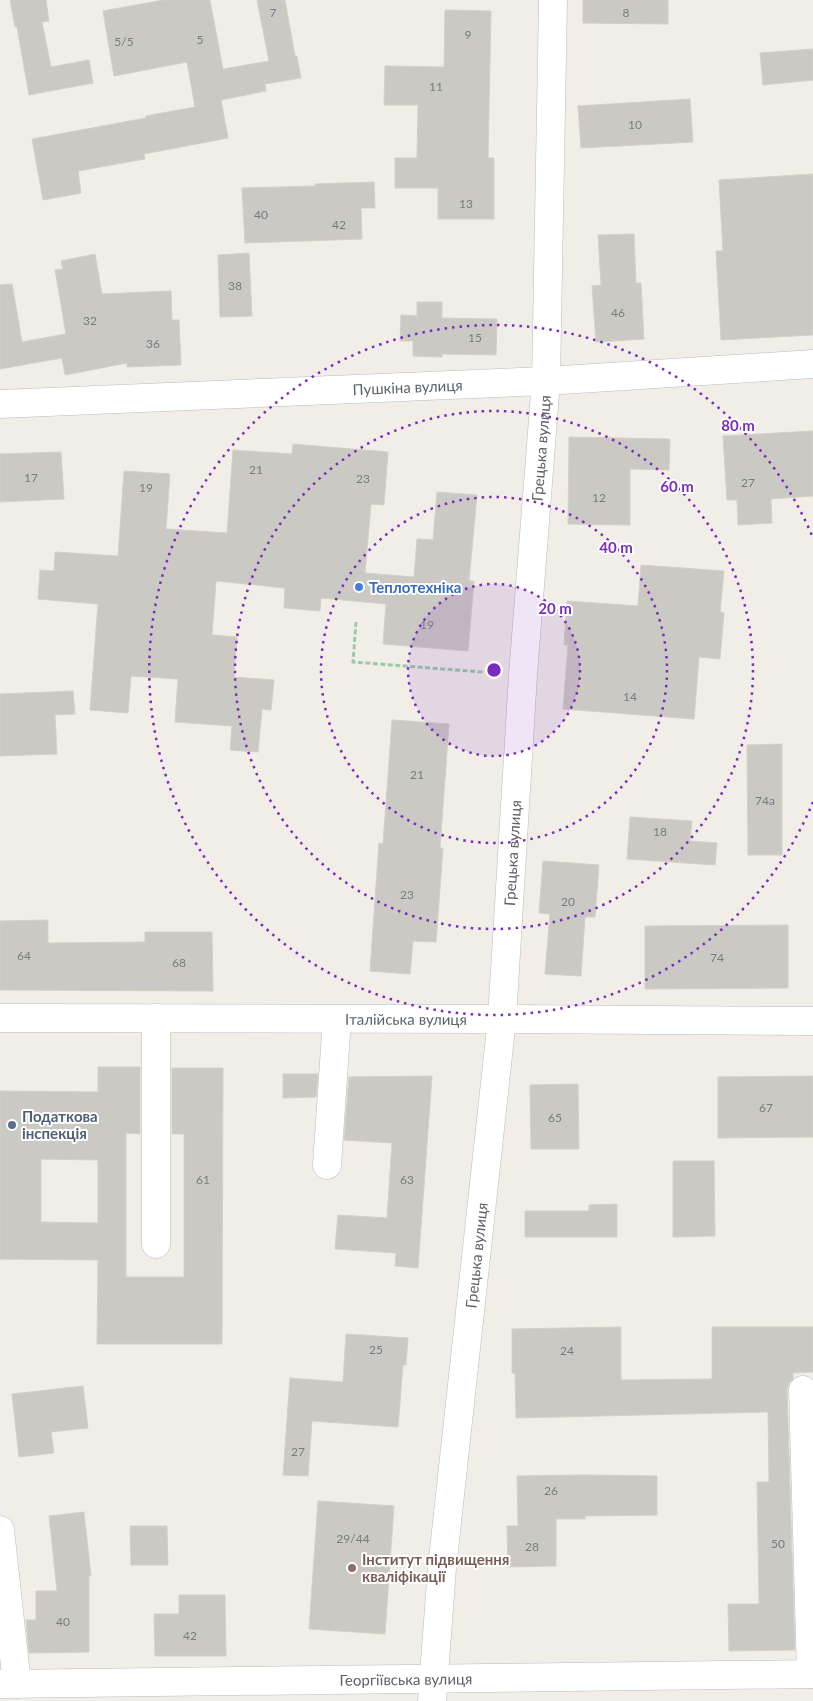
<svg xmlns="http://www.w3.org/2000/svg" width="813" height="1701" viewBox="0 0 813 1701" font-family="Lato,sans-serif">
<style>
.building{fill:#cbc9c3;stroke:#d6d0c4;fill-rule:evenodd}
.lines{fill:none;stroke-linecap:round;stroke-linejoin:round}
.minor-casing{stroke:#b8bcc0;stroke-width:29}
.path{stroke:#9acaa8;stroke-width:3;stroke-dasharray:5 2.5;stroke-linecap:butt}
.minor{stroke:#fff;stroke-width:28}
.ring{fill:none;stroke:#7b2cbf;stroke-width:2.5;stroke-dasharray:2.5 5}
.shop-dot{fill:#3f7fe0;stroke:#fff;stroke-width:2}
.service-dot{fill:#5c6f8a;stroke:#fff;stroke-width:2}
.education-dot{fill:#8d6e63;stroke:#fff;stroke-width:2}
.labels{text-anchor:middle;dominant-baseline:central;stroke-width:4;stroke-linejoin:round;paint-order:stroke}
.number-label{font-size:12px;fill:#787c7e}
.street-label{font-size:15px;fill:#5d6267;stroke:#fff}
.shop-label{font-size:15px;font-weight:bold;fill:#366cbe;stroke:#fff;text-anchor:start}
.service-label{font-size:15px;font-weight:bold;fill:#4e5e75;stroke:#fff;text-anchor:start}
.education-label{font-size:15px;font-weight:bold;fill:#785e54;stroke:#fff;text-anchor:start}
.centre{fill:#7b2cbf;stroke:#fff;stroke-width:2.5}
.ring-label{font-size:15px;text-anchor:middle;font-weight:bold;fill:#7b2cbf;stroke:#fff;stroke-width:4;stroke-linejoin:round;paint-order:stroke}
</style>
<rect width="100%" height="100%" fill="#f0eee6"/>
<!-- building -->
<g class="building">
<path d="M10 0H46L49 21 42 22 51 67 89 60 93 83 29 95 17 27H15Z"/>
<path d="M163 0H210L223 69 269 61 257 0H285L295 56H297L301 78 265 84 266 91 221 100 228 138 144 154 145 159 78 171 81 193 43 200 32 139 146 118V116L195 107 187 62 114 76 103 11Z"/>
<path d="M583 0H668V24L583 23Z"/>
<path d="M445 10 491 11 488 158H494V219H438V188H395V158H417L418 105H384L385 66 444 67Z"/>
<path d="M813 49V80L763 85 760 53Z"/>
<path d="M690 99 693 142 581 148 578 106Z"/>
<path d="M813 174V335L721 340 716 251H723L719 180Z"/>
<path d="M374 182 375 208H361L362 239 245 243 242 188 315 186V184Z"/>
<path d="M634 234 636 283H641L644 339 596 342 592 286 601 285 598 235Z"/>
<path d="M249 253 252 316 220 317 218 255Z"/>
<path d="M95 254 102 294 171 291 172 320H179L181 365 127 367V363L65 375 62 358 0 369V285L12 284 22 342 66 334 55 270 63 269 61 261Z"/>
<path d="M417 302H442V318L497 319 496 355 442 354V357L413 356V341H400L401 315 417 316Z"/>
<path d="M813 431V496L771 499 772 523 738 525 737 500H727L723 436Z"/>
<path d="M569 437 670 439 669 470 630 469V525L568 524Z"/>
<path d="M293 444 388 452 384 505 371 504 365 573 414 577 417 539 433 540 437 492 477 495 469 581H474L468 651 383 644 386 604 321 598 320 611 284 608 285 588 216 581 212 635 237 637 234 677 274 680 271 710 262 709 258 752 230 750 232 726 175 722 178 679 131 676 128 713 90 710 98 604 38 599 40 570 54 571 55 552 118 556 124 471 170 474 166 529 227 533 233 450 292 454Z"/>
<path d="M61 452 64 499 0 502V454Z"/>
<path d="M641 565 724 571 720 612 724 613 720 659 699 657 694 719 563 709 568 645H564L567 601 638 606Z"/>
<path d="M73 691 75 714 55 715 57 754 0 756V694Z"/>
<path d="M392 720 449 724 440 848H443L436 942 413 941 410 974 370 971 379 843 383 844Z"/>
<path d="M782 744V855H748L747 745Z"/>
<path d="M630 817 692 821 690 841 717 843 715 865 627 859Z"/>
<path d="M543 861 599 865 595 917H585L581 976 545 974 550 914 539 913Z"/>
<path d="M48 920V943L145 942V932H212L213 991 0 990V921Z"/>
<path d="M788 925V988L645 989V926Z"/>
<path d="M98 1067H140V1134L126 1133V1277H184V1134H172V1068H223L222 1344H97L98 1260 0 1259V1091L98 1092ZM41 1159 98 1160V1223L41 1222Z"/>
<path d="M283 1074H318L316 1097 283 1098Z"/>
<path d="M432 1076 418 1268 395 1266 396 1253 335 1249 338 1215 387 1218 392 1143 344 1140 349 1077Z"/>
<path d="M813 1076V1137L718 1138V1077Z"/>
<path d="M578 1084 579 1149H531L530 1085Z"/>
<path d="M673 1161H714L715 1236 673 1237Z"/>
<path d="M617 1204V1237H525V1211H589V1205Z"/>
<path d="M621 1327V1380L712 1379V1327H813V1372L793 1373V1379L789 1383 787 1390 795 1650 729 1651 728 1604H759L757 1482H769L768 1412 516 1418 515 1373H512V1329Z"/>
<path d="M346 1334 408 1338 406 1365H403L398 1427 312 1421 308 1476 283 1475 290 1378 343 1382Z"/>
<path d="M83 1386 88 1428 51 1432 54 1453 19 1457 12 1394Z"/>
<path d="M584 1475 657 1476V1515L585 1516V1519H556V1566L508 1567 507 1526H518L517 1476Z"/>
<path d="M318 1501 394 1506 385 1634 309 1629Z"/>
<path d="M84 1512 91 1576H89V1652L29 1653 26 1620H36V1591H57L49 1516Z"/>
<path d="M130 1526H167L168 1565H131Z"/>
<path d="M179 1595H225L226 1656H155L154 1614H179Z"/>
</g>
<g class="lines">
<!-- minor casing -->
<g class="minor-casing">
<g id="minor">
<path id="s1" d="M0 404 546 381 813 364"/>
<path id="s2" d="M0 1018 502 1019 813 1021"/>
<path d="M327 1165 337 1019"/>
<path d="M156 1244V1018"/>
<path d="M803 1390 811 1674"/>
<path d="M0 1530 17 1684"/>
<path id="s3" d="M0 1684 813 1674"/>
<path id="s4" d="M432 1701 442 1568 502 1019 523 675 546 381 553 0"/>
</g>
</g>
<!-- path -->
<path class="path" d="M356 622 353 662 495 673"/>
<!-- minor -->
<use href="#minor" class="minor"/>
</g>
<!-- distance rings -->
<circle cx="494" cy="670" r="86" fill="#7b2cbf" fill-opacity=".12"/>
<g class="ring">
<circle cx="494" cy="670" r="86"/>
<circle cx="494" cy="670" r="173"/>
<circle cx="494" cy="670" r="259"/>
<path d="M813 802A345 345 0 1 1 813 538"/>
</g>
<!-- markers -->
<circle class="shop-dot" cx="359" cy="587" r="5"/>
<circle class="service-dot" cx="12" cy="1125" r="5"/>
<circle class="education-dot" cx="352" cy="1568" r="5"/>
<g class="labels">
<!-- number labels -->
<g class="number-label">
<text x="273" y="12">7</text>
<text x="626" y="12">8</text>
<text x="468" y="34">9</text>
<text x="200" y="39">5</text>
<text x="124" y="41">5/5</text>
<text x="436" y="86">11</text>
<text x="635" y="124">10</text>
<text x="466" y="203">13</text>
<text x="261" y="214">40</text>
<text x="339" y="224">42</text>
<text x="235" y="285">38</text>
<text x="618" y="312">46</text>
<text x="90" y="320">32</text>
<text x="475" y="337">15</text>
<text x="153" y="343">36</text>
<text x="256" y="469">21</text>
<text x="31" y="477">17</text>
<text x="363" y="478">23</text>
<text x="748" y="482">27</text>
<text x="146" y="487">19</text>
<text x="599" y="497">12</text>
<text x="427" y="624">19</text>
<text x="630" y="696">14</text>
<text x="417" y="774">21</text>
<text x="765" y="800">74а</text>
<text x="660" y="831">18</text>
<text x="407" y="894">23</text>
<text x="568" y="901">20</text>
<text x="24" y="955">64</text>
<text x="717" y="957">74</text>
<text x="179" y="962">68</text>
<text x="766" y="1107">67</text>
<text x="555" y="1117">65</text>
<text x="203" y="1179">61</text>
<text x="407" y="1179">63</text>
<text x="376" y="1349">25</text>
<text x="567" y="1350">24</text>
<text x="298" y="1451">27</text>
<text x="551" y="1490">26</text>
<text x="353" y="1538">29/44</text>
<text x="778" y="1543">50</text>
<text x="532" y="1546">28</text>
<text x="63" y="1621">40</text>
<text x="190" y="1635">42</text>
</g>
<!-- street labels -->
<g class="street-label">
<text stroke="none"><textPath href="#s1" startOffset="408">Пушкіна вулиця</textPath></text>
<text stroke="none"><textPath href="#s4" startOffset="1258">Грецька вулиця</textPath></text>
<text stroke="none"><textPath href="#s4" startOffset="852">Грецька вулиця</textPath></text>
<text stroke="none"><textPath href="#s2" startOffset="406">Італійська вулиця</textPath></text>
<text stroke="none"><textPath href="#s4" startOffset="448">Грецька вулиця</textPath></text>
<text stroke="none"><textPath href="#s3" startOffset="406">Георгіївська вулиця</textPath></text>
</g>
<!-- shop labels -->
<g class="shop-label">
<text x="369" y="587">Теплотехніка</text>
</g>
<!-- service labels -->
<g class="service-label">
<text x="22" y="1116">Податкова<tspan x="22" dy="17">інспекція</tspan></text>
</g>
<!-- education labels -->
<g class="education-label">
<text x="362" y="1559">Інститут підвищення<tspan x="362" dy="17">кваліфікації</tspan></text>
</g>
</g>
<circle cx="494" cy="670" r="8" class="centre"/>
<g class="ring-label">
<text x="738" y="431">80 m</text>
<text x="677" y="492">60 m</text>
<text x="616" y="553">40 m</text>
<text x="555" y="614">20 m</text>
</g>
</svg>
